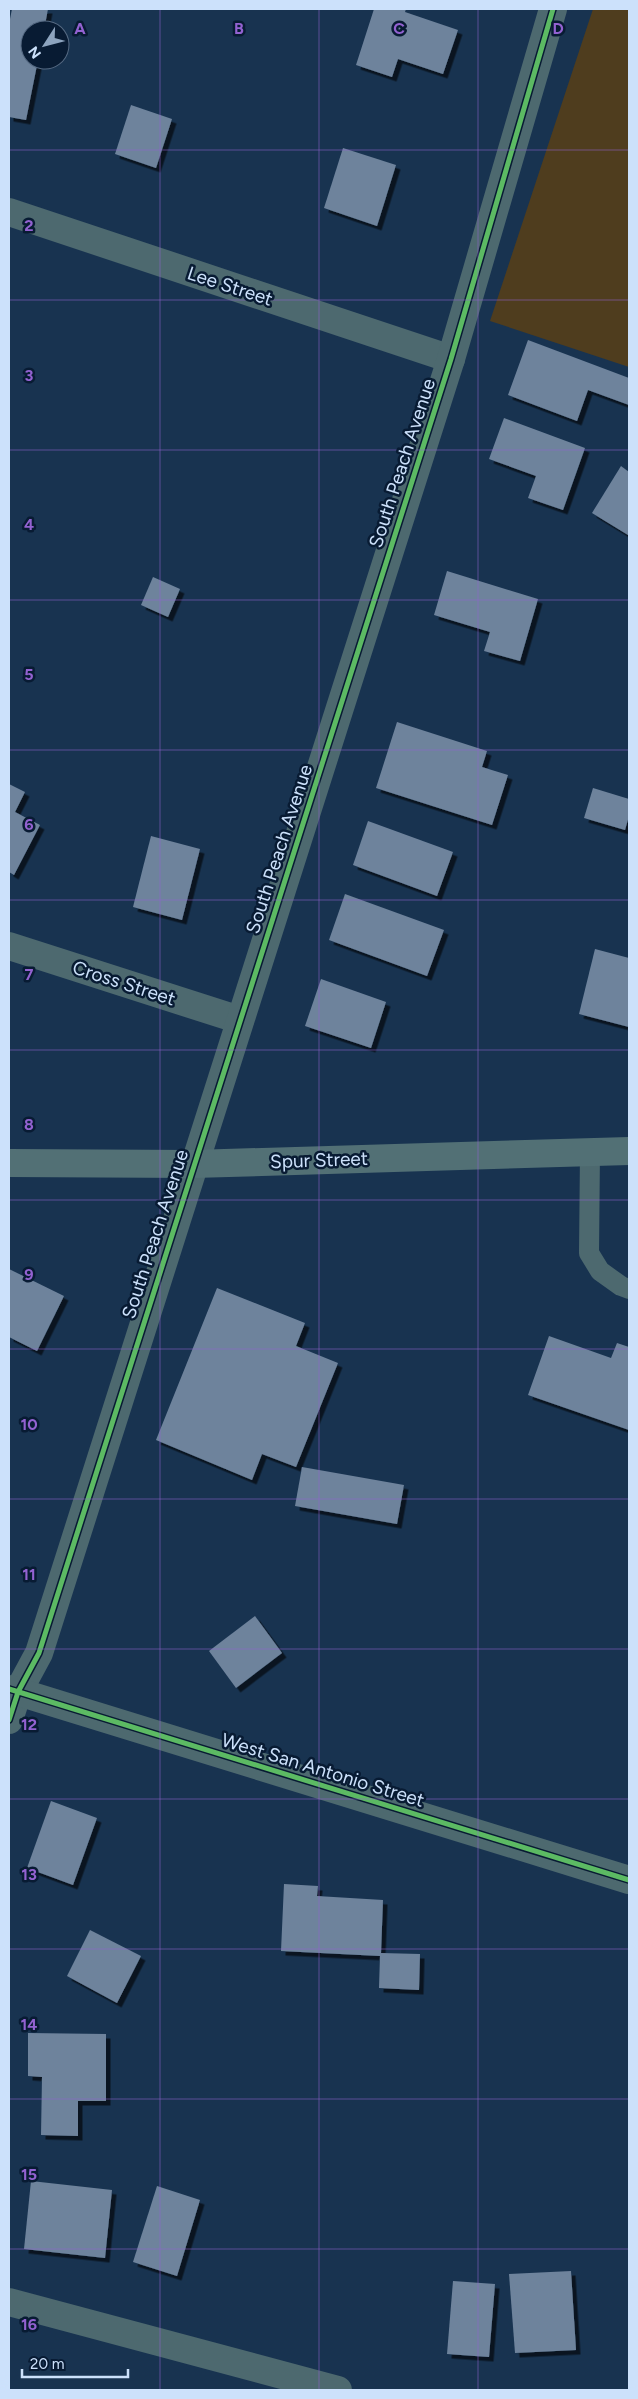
<svg xmlns="http://www.w3.org/2000/svg" width="638" height="2399" viewBox="0 0 638 2399" font-family="Figtree,sans-serif">
<style>
.green{fill:#4f3d1e}
.building{fill:#6e839c;filter:url(#shadow)}
.lines{fill:none;stroke-linecap:round;stroke-linejoin:round}
.service{stroke:#4d696f;stroke-width:20}
.minor{stroke:#4d696f;stroke-width:28}
.tertiary{stroke:#4d696f;stroke-width:28}
.secondary{stroke:#527075;stroke-width:28}
.cycleway-casing{stroke:#081b33;stroke-width:8}
.cycleway{stroke:#5cba63;stroke-width:5}
.grid{fill:none;stroke:#9362d1;stroke-width:1;stroke-opacity:0.55}
.labels{text-anchor:middle;dominant-baseline:central;stroke-width:5;stroke-linejoin:round;paint-order:stroke}
.street-label{font-size:19px;fill:#cce1fb;stroke:#081b33}
.grid-label{font-size:16px;text-anchor:middle;font-weight:bold;fill:#9362d1;stroke:#081b33;stroke-width:5;stroke-linejoin:round;paint-order:stroke}
</style>
<defs>
<filter id="shadow"><feDropShadow dx="4.5" dy="4.5" stdDeviation="0" flood-color="#0009"/></filter>
</defs>
<rect width="100%" height="100%" fill="#183350"/>
<!-- green -->
<path class="green" d="M593 9H629V367L490 321Z"/>
<!-- building -->
<g class="building">
<path d="M12 9H48L44 30H30V60H38L26 120 9 117V24Z"/>
<path d="M374 9H406L405 12 458 30 443 74 398 59 392 77 356 65Z"/>
<path d="M131 105 172 119 156 168 115 154Z"/>
<path d="M343 148 396 165 377 226 324 208Z"/>
<path d="M528 340 629 378V405L588 390 577 421 508 395Z"/>
<path d="M504 418 585 448 563 510 528 498 536 476 489 459Z"/>
<path d="M621 466 629 472 628 535 592 513Z"/>
<path d="M447 571 538 599 520 661 484 651 490 632 434 615Z"/>
<path d="M153 577 180 589 168 617 141 605Z"/>
<path d="M397 722 487 751 482 767 508 775 492 825 376 788Z"/>
<path d="M9 784 25 792 15 812 40 825 14 875 9 872Z"/>
<path d="M593 788 629 799V816L625 830 584 818Z"/>
<path d="M368 821 453 852 437 896 353 865Z"/>
<path d="M151 836 200 849 182 920 133 907Z"/>
<path d="M345 894 444 930 427 976 329 940Z"/>
<path d="M595 949 629 958V1027L579 1014Z"/>
<path d="M321 979 386 1002 371 1048 305 1026Z"/>
<path d="M9 1269 64 1296 37 1351 9 1337Z"/>
<path d="M217 1288 305 1323 296 1346 338 1363 296 1467 262 1454 252 1480 156 1440Z"/>
<path d="M549 1336 611 1358 617 1343 629 1347V1430L528 1395Z"/>
<path d="M302 1467 404 1485 397 1524 295 1506Z"/>
<path d="M255 1616 282 1653 236 1688 209 1651Z"/>
<path d="M51 1801 97 1818 73 1885 27 1868Z"/>
<path d="M284 1884 318 1886 317 1896 383 1900 381 1953 420 1954 419 1990 379 1988 380 1956 281 1951Z"/>
<path d="M90 1930 141 1956 117 2003 67 1976Z"/>
<path d="M28 2033 106 2034V2101H78V2136L41 2135 42 2077 28 2076Z"/>
<path d="M31 2181 112 2190 105 2258 24 2249Z"/>
<path d="M157 2186 200 2200 177 2276 133 2262Z"/>
<path d="M571 2271 576 2350 515 2353 509 2274Z"/>
<path d="M453 2281 495 2284 489 2357 447 2354Z"/>
</g>
<g class="lines">
<!-- service -->
<path class="service" d="M590 1152 589 1253 600 1271 621 1286 629 1289"/>
<!-- minor -->
<g class="minor">
<path d="M9 212 451 359"/>
<path d="M9 946 240 1020"/>
<path d="M9 1720 18 1692 39 1653 451 359 553 9"/>
<path d="M9 2302 338 2390"/>
</g>
<!-- tertiary -->
<path class="tertiary" d="M9 1689 629 1880"/>
<!-- secondary -->
<path class="secondary" d="M9 1163 193 1164 629 1151"/>
<!-- cycleway casing -->
<g class="cycleway-casing">
<g id="cycleway">
<path d="M9 1689 629 1880"/>
<path d="M9 1720 18 1692 39 1653 451 359 553 9"/>
</g>
</g>
<!-- cycleway -->
<use href="#cycleway" class="cycleway"/>
</g>
<!-- grid -->
<path class="grid" d="M160 9V2390M319 9V2390M478 9V2390M9 150H629M9 300H629M9 450H629M9 600H629M9 750H629M9 900H629M9 1050H629M9 1200H629M9 1349H629M9 1499H629M9 1649H629M9 1799H629M9 1949H629M9 2099H629M9 2249H629"/>
<g class="labels">
<!-- street labels -->
<g class="street-label">
<text transform="translate(230 286) rotate(18)">Lee Street</text>
<text transform="translate(402 463) rotate(-72)">South Peach Avenue</text>
<text transform="translate(279 849) rotate(-72)">South Peach Avenue</text>
<text transform="translate(124 983) rotate(18)">Cross Street</text>
<text transform="translate(319 1160) rotate(-2)">Spur Street</text>
<text transform="translate(155 1234) rotate(-72)">South Peach Avenue</text>
<text transform="translate(323 1770) rotate(17)">West San Antonio Street</text>
</g>
</g>
<g class="grid-label">
<text x="80" y="34">A</text>
<text x="239" y="34">B</text>
<text x="399" y="34">C</text>
<text x="558" y="34">D</text>
<text x="29" y="231">2</text>
<text x="29" y="381">3</text>
<text x="29" y="530">4</text>
<text x="29" y="680">5</text>
<text x="29" y="830">6</text>
<text x="29" y="980">7</text>
<text x="29" y="1130">8</text>
<text x="29" y="1280">9</text>
<text x="29" y="1430">10</text>
<text x="29" y="1580">11</text>
<text x="29" y="1730">12</text>
<text x="29" y="1880">13</text>
<text x="29" y="2030">14</text>
<text x="29" y="2180">15</text>
<text x="29" y="2330">16</text>
</g>
<!-- border -->
<rect width="638" height="2399" fill="none" stroke="#cce1fb" stroke-width="20"/>
<!-- north arrow -->
<g transform="translate(45 45) rotate(234)"><circle r="24" fill="#081b33" stroke="#566a83"/>
<path d="M0-4L9 19L0 12L-9 19Z" fill="#8da4bf"/>
<text y="-8" font-size="14" font-weight="bold" text-anchor="middle" fill="#cce1fb">N</text>
</g>
<!-- scale -->
<path d="M22 2369v8h106v-8" fill="none" stroke="#cce1fb" stroke-width="2.5"/>
<text x="30" y="2369" font-size="15" fill="#cce1fb" stroke="#081b33" stroke-width="4" paint-order="stroke">20 m</text>
</svg>
